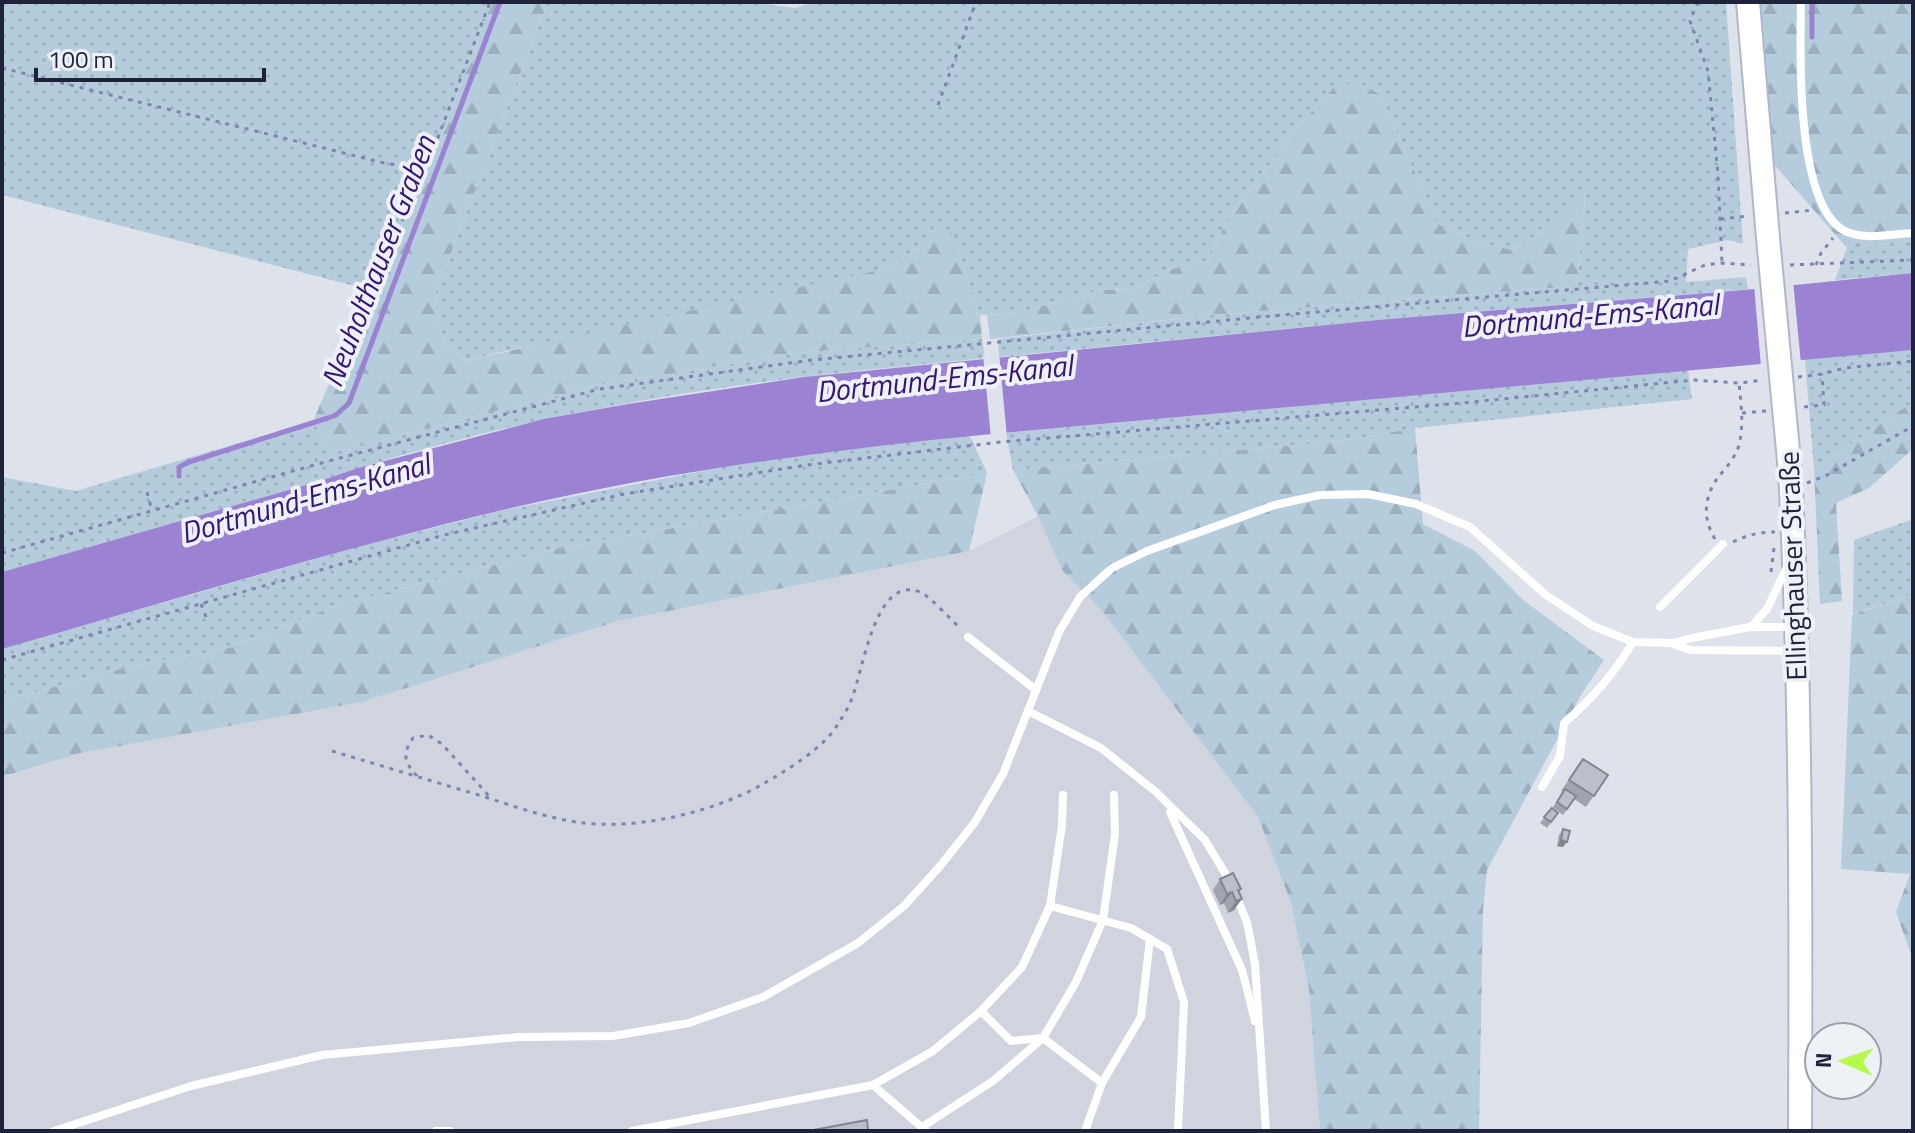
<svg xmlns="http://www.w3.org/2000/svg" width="1915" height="1133" viewBox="0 0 1915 1133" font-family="'Titillium Web',sans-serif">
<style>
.built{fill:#cfd4de}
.grass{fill:url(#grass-dots)}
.forest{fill:url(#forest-firs)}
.water{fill:#9b82d3}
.pier{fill:#dee2eb}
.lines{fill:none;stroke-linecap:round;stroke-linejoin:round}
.stream{stroke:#9b82d3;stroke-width:5}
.secondary-casing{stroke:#b1b6cb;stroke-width:26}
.path{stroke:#7d85b0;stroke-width:3;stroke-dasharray:4 6;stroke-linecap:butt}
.lane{stroke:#fff;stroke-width:8}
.secondary{stroke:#fff;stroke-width:22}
.secondary-bridge-casing{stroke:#b1b6cb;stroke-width:26;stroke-linecap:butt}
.secondary-bridge{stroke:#fff;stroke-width:22}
.wall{fill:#a0a4af}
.shaded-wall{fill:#82868e}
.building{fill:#babfcb;stroke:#82868e;stroke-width:2}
.labels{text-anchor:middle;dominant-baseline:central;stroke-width:8;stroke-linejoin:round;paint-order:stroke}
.street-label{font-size:28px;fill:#1f223b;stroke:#eef2f7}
.water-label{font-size:30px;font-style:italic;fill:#361679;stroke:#eef2f7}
</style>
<defs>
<pattern id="grass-dots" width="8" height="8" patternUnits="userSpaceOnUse" patternTransform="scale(2)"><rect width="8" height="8" fill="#b5ccdd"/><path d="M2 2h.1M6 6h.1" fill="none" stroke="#9bafbf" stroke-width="1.8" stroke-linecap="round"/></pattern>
<pattern id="forest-firs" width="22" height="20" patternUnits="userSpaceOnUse" patternTransform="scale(2)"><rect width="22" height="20" fill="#b5ccdd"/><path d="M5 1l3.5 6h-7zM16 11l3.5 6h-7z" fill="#9bafbf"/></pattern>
</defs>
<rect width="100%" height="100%" fill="#dee2eb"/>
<!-- built -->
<path class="built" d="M1038 516 1062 570 1103 612 1258 817 1291 903 1310 988 1320 1131H2V778L80 753 362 702 618 621 969 551Z"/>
<!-- grass -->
<g class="grass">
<path d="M2 2H492L428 171 370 290 2 195Z"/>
<path d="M548 2H751L795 8 816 2H1726L1743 244 1728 240 1688 249 1686 282 1746 277 1748 289 1377 320 999 357 998 339 1213 315 1577 286 1586 189 1540 232 1513 250 1481 243 1439 225 1395 129 1382 96 1333 88 1292 134 1227 221 1208 260 1168 270 1134 289 1101 290 1016 313 980 315 953 235 920 247 884 269 556 341 500 352 466 361 446 347 438 325 436 292Z"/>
<path d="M1913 241V273L1835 280 1847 248Z"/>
<path d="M982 339 985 358C924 365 863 369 803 377 640 397 476 428 320 481L2 572V477L76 491 313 421 331 453 598 385 807 352Z"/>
<path d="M1913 350V402L1814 469 1805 359Z"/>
<path d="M1688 370 1692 399 1415 428 1366 437 1318 443 1013 470 1006 433Z"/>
<path d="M970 436 987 473 558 548 335 606 226 649 127 667 2 701V649L357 547 504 510 728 466 844 449Z"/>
<path d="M1913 519V594L1853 614 1854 540Z"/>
</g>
<!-- forest -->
<g class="forest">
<path d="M492 2H548L436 292 438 325 446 347 466 361C605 328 745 299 884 269L920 247 934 226 953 234 980 315 982 339 807 352 598 385 331 453 313 421 370 290 428 172Z"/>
<path d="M1759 2H1913V241L1847 248 1771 161Z"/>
<path d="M1357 81 1382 96 1395 129 1439 225 1481 243 1513 250 1540 232 1586 188 1577 286 1213 315 990 339 987 315 1016 313 1101 290 1134 289 1168 270 1208 260 1227 221 1292 134 1333 88Z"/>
<path d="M1913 402V449L1869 488 1836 503 1842 601 1820 604 1814 469Z"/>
<path d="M1415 428 1423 524 1475 551 1523 600 1604 660 1581 695 1487 870 1483 910 1479 1131H1320L1309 988 1291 903 1258 817 1103 612 1062 570 1038 516 1013 470 1318 443 1366 437Z"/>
<path d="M987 473 969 551 618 621 362 702 80 753 2 777V701L127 667 226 649 335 606 558 548Z"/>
<path d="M1913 594V960L1896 912 1910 874 1841 869 1852 615Z"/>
</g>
<!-- water -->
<path class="water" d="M1913 273V350L992 434C827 450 664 472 503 510 334 550 168 602 2 649V572L320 481 358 468 544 419 628 404 804 377 1377 320 1755 289Z"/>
<!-- pier -->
<g class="pier">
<path d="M1793 281 1801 364 1761 367 1754 285Z"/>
<path d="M999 353 1007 437 991 438 983 355Z"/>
</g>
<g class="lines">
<!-- stream -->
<g class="stream">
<path d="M1812 2V37"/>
<path d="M179 476V467L189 462 328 418 336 415 349 403 500 2"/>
</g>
<!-- secondary casing -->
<g class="secondary-casing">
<g id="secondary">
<path d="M1748 2 1768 238"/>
<path d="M1782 387C1785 421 1789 455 1791 489 1801 703 1801 917 1800 1131"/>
</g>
</g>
<!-- path -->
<g class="path">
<path d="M1698 2 1690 21 1708 71 1718 175 1722 263"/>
<path d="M2 68 384 163 425 169"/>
<path d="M938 105 976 2"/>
<path d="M1785 213 1813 210"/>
<path d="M1720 219 1748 216"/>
<path d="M1790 265 1913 260"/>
<path d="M1816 265 1821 253 1833 238"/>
<path d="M378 276 432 153 490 2"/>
<path d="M1798 377 1822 374 1845 368 1913 361"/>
<path d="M1804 407 1824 405 1822 374"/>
<path d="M1742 413 1766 411"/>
<path d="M1807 483 1827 475 1913 426"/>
<path d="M147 492 152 511"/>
<path d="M1715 539C1702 518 1704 496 1719 476 1727 467 1736 456 1739 445 1744 425 1741 403 1739 383"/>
<path d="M1733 542C1747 535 1759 532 1775 532"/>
<path d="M2 553 325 462 600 389 812 360 1270 316 1670 281 1705 265 1722 263 1751 265"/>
<path d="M1771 572 1774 548"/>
<path d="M201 604 208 622"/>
<path d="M2 660 444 535 624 494 807 465 1001 442 1462 403 1694 380 1739 383 1763 380"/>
<path d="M332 751C382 766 432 781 482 796 513 806 544 817 576 822 634 831 712 813 763 784 787 770 824 748 838 724 843 716 849 707 852 698 863 671 875 574 920 592 930 596 951 620 960 628"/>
<path d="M417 776C404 762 402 754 413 738L428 735 442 744 490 797"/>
</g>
<!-- lane -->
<g class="lane">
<path d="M1801 2C1800 54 1796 195 1840 228 1859 242 1892 234 1913 233"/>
<path d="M1660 607 1723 544"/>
<path d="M1751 627 1767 609 1787 567"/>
<path d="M968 637 1036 690"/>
<path d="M1673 644 1690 650 1794 651"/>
<path d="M1028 711 1101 748 1156 792 1205 840 1231 883"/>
<path d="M1542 787 1560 756 1564 723C1594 697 1613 675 1633 642"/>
<path d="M1170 812 1242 970 1255 1021"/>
<path d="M1236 896 1247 922 1255 964 1266 1131"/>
<path d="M1050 906 1131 928 1167 949 1184 1002 1178 1131"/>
<path d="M981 1011 1011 1041 1043 1038 1102 1083"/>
<path d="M873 1085 926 1131"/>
<path d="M922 1127 993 1081 1043 1038 1076 982 1103 920 1115 834 1114 795"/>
<path d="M54 1131 191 1086 322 1055 519 1037 613 1036 689 1023 763 997 858 943 904 906 941 865 975 822 1003 774 1059 632 1080 597 1112 568 1147 551 1275 505 1320 495 1368 494 1416 504 1470 527 1546 595 1593 626 1633 642 1673 643 1692 638 1750 627H1795"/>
<path d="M436 1131H450"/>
<path d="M632 1131 873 1085 933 1051 981 1011 1022 967 1050 906 1062 825 1063 795"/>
<path d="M1085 1131 1102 1083 1141 1017 1150 939"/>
</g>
<!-- secondary -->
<use href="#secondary" class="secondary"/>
<!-- secondary-bridge casing -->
<g class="secondary-bridge-casing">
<path id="secondary-bridge" d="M1768 238 1782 387"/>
</g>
<!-- secondary-bridge -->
<use href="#secondary-bridge" class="secondary-bridge"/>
</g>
<!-- wall -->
<g class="wall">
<path d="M1583 759 1608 775 1586 807 1574 799 1563 815 1553 807 1563 792 1561 791Z"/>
<path d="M1552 808 1558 813 1547 828 1540 823Z"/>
<path d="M1563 829V847L1557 846 1559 835Z"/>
<path d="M1220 879 1241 889 1239 892 1234 910 1228 913 1224 903 1220 905 1213 890Z"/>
</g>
<!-- shaded-wall -->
<g class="shaded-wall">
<path d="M1561 840 1567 842 1563 847 1557 846Z"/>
<path d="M1232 892 1224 903 1220 905 1227 894Z"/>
<path d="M1242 899 1234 910 1228 913 1236 901Z"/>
</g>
<!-- building -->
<g class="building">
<path d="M1583 759 1608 775 1594 796 1569 780Z"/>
<path d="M1565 789 1576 796 1567 809 1557 802Z"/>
<path d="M1552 808 1558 813 1551 822 1544 817Z"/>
<path d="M1563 829 1570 831 1567 842 1561 840Z"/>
<path d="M1233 873 1241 889 1238 890 1242 899 1236 901 1232 892 1227 894 1220 879Z"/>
<path d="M867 1120 868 1131H808Z"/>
</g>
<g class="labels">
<!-- street labels -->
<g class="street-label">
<text transform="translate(1792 566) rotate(-92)">Ellinghauser Straße</text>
</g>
<!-- water labels -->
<g class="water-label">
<text transform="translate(378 261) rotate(-69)">Neuholthauser Graben</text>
<text transform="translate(1590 315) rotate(-5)">Dortmund-Ems-Kanal</text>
<text transform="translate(944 378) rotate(-6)">Dortmund-Ems-Kanal</text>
<text transform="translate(305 498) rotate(-16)">Dortmund-Ems-Kanal</text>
</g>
</g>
<!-- border -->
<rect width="1915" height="1133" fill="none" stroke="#1f223b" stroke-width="8"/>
<!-- north arrow -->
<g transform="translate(1843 1061) rotate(272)"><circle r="38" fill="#eef2f7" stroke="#9b9fac" stroke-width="2"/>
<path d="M0-6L14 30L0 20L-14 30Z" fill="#b4f94e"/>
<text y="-12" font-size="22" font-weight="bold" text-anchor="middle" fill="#1f223b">N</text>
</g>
<!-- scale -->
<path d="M36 68v12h228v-12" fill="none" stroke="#1f223b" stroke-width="4"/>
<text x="48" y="68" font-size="24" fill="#1f223b" stroke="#eef2f7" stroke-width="6" paint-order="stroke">100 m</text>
</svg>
